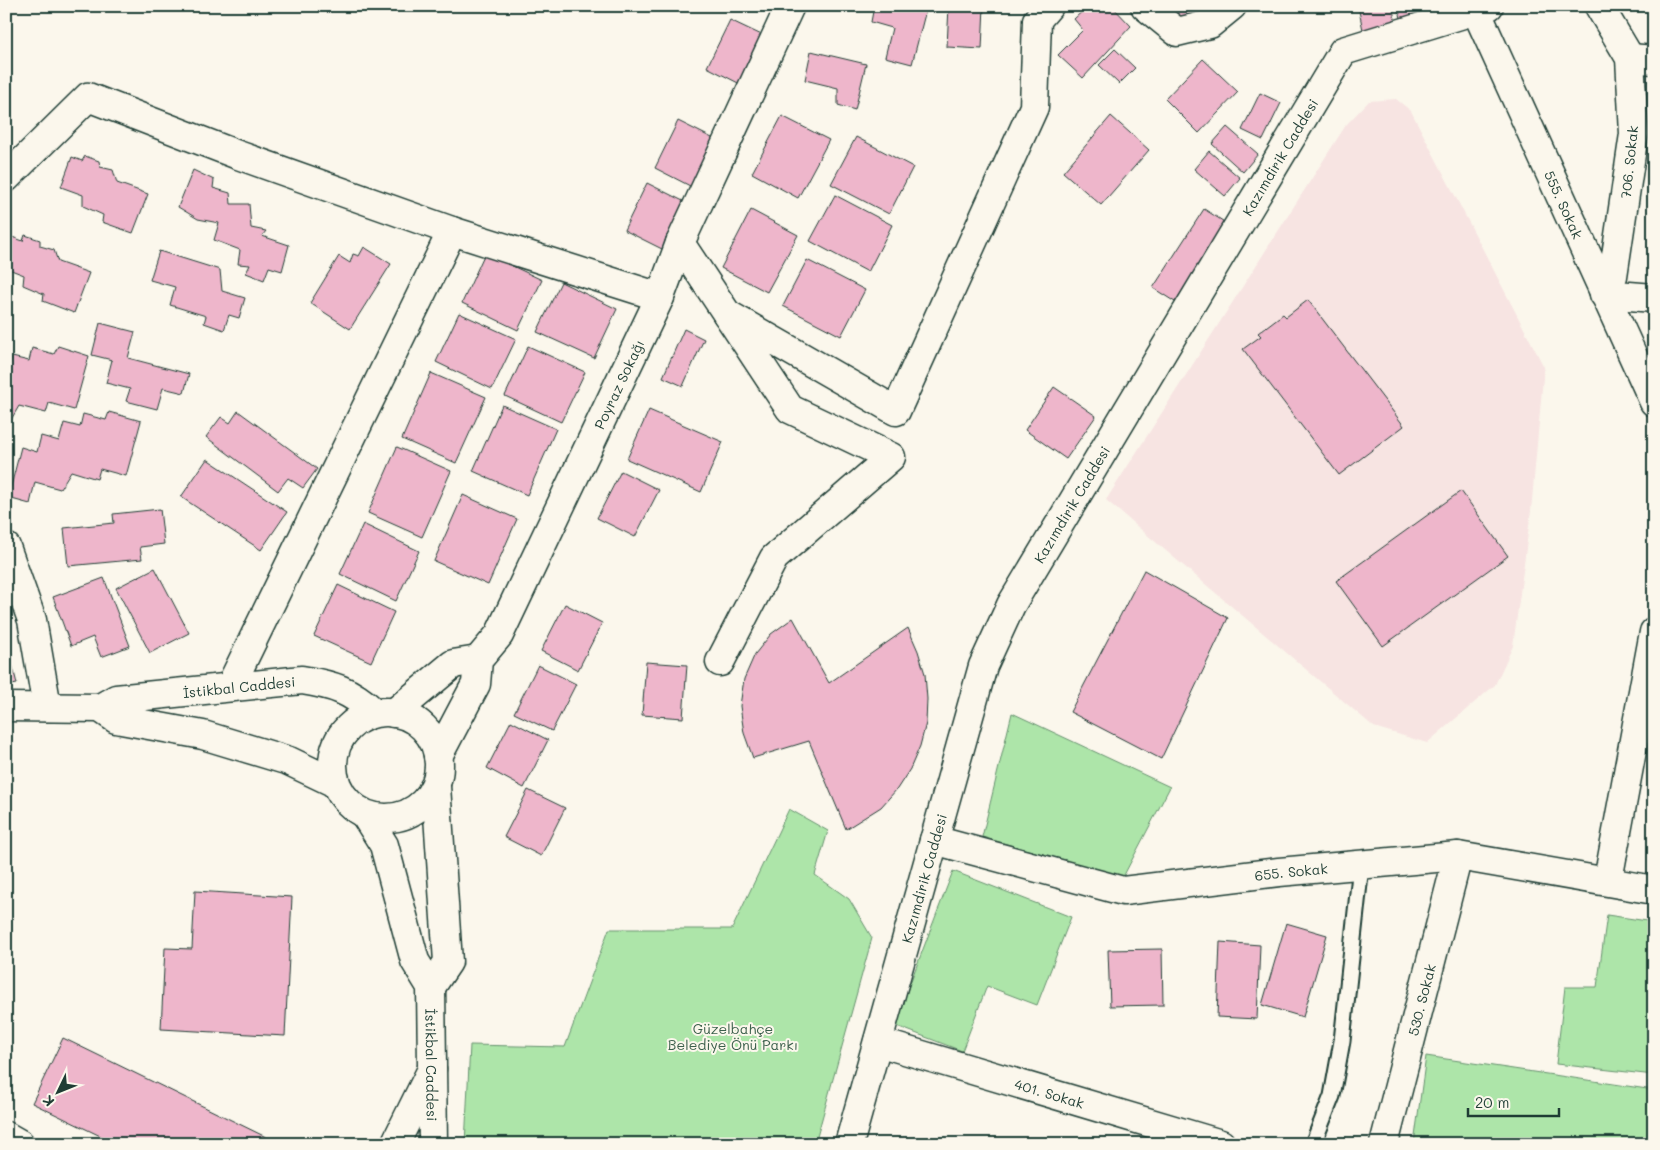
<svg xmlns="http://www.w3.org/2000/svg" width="1660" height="1150" viewBox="0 0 1660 1150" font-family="Mali,sans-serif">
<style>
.built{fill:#f7e4e2}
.green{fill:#ade5a9;stroke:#66916e}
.building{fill:#eeb6cb;stroke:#1f3d34}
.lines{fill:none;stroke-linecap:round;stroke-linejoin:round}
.lane-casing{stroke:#1f3d34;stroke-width:19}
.street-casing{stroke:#1f3d34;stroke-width:31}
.secondary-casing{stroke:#1f3d34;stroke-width:31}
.lane{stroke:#fbf7ec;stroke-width:15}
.street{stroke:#fbf7ec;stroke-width:28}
.secondary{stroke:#fbf7ec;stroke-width:28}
.labels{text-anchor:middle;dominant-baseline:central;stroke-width:4;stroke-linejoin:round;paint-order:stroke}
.street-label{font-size:14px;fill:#1f3d34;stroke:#fbf7ec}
.park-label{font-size:14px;fill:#3b5f4b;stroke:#fbf7ec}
</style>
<rect width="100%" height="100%" fill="#fbf7ec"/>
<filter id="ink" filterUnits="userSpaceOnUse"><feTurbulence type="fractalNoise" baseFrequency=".02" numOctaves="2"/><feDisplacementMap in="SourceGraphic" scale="10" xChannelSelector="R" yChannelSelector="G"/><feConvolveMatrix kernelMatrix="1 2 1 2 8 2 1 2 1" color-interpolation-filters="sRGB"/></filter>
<g filter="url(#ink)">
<!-- built -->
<path class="built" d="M1396 99 1411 111 1544 367 1531 511 1513 646 1495 685 1427 743 1374 727 1106 500 1346 125 1369 101Z"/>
<!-- green -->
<g class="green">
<path d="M1012 713 1170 787 1123 877 982 837Z"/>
<path d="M789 809 828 831 815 875 849 899 872 938 815 1144H465L470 1045 565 1047 609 929H732Z"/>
<path d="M953 871 1071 917 1037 1005 987 986 962 1051 894 1025Z"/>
<path d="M1607 915 1654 922V1075L1556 1064 1565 987H1597Z"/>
<path d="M1426 1056 1654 1090V1144H1414Z"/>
</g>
<!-- building -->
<g class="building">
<path d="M874 6H927L912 64 885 57 892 28 871 22Z"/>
<path d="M949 6H984L982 49 947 47Z"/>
<path d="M1088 6H1112L1131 26 1083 78 1058 55 1083 30 1074 19Z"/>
<path d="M1155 6H1198L1178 28Z"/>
<path d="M1358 6H1392L1396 23 1363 30Z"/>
<path d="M1398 6H1449V8L1401 18Z"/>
<path d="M730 20 770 39 746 87 707 67Z"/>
<path d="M1115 49 1135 68 1119 84 1099 65Z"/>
<path d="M811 51 866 64 855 110 838 105V88L805 80Z"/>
<path d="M1203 59 1238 92 1199 133 1165 99Z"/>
<path d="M1260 93 1281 103 1263 140 1242 130Z"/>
<path d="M782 116 829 140 798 198 752 173Z"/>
<path d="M1111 116 1149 150 1101 205 1063 172Z"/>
<path d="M678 121 718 141 694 188 655 168Z"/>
<path d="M1227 127 1258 154 1243 172 1212 144Z"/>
<path d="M856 137 913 167 889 214 831 184Z"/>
<path d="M1209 151 1240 178 1225 196 1194 169Z"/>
<path d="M85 156 99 161 100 167 113 170 117 183 148 194 133 233 102 222 103 215 83 206V195L61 187 72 157 82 161Z"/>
<path d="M193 170 214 180 213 188 230 193 231 204H249L251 228 266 231 262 236 289 245 282 271 269 267 264 280 246 273 250 265 238 264 240 250 214 240 219 223 198 219 178 207Z"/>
<path d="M647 183 687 203 664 250 624 230Z"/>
<path d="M835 195 892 225 868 272 810 241Z"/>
<path d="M1204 209 1226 223 1175 302 1153 288Z"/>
<path d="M751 210 798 235 767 292 721 268Z"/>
<path d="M25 235 40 240V246L54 250 58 262 89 273 74 313 43 301 44 294 23 285 24 275 6 268V253L12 237 23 241Z"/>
<path d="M364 247 391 264 350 329 310 303 339 256 350 263 353 254 359 256Z"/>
<path d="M159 251 220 270 222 291 245 298 239 318 229 315 224 330 204 323 206 316 170 305 175 287 150 280Z"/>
<path d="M485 253 542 280 518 330 462 303Z"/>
<path d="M807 260 865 290 841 336 783 306Z"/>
<path d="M561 282 617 309 594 358 537 332Z"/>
<path d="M1308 300 1404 426 1339 475 1243 349 1261 336 1258 333 1283 314 1286 317Z"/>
<path d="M459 313 516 339 492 389 436 362Z"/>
<path d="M100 323 135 332 128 358 189 374 184 393 163 388 157 409 126 401 130 389 106 383 112 360 92 355Z"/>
<path d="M684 329 704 339 683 386 663 377Z"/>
<path d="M58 346 89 356 74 410 49 403 46 413 19 406 9 423 6 422V375L12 357 29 361 32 348 54 354Z"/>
<path d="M528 346 585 372 561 422 505 396Z"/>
<path d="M431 373 486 397 456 463 402 439Z"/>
<path d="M1054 387 1096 416 1066 459 1025 430Z"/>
<path d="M502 405 556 429 527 495 473 471Z"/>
<path d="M649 410 723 442 701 492 627 459Z"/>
<path d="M238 411 317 469 303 488 288 478 278 491 206 437 221 417 230 423Z"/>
<path d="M109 412 141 421 126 476 100 469 97 479 71 471 60 489 35 482 30 504 8 498 21 447 37 452 41 436 59 441 64 423 80 427 83 414 106 420Z"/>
<path d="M397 447 451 471 422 537 368 513Z"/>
<path d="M207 459 287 512 261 550 181 497Z"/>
<path d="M621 471 659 490 635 537 597 518Z"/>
<path d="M1461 491 1508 556 1383 646 1336 581Z"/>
<path d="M463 495 517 519 488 585 434 561Z"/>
<path d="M160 509 164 544 140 547 142 559 68 566 64 528 114 523 113 514Z"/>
<path d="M363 524 419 551 396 601 340 574Z"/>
<path d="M155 568 189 633 150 653 116 588Z"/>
<path d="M1144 570 1228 618 1161 759 1070 712Z"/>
<path d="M104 578 130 646 101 657 93 637 71 646 53 597Z"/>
<path d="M338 585 394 612 371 662 314 636Z"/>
<path d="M565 604 602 623 578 670 541 651Z"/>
<path d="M793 618 829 683 908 628 918 651 925 674 927 699 926 723 920 746 910 769 897 789 881 807 846 829 809 741 753 758 744 733 740 706 744 679 755 654 771 634Z"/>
<path d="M6 639 17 684 6 686Z"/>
<path d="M646 662 687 665 683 718 642 715Z"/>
<path d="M538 665 576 684 552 731 514 713Z"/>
<path d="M511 721 548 740 524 788 487 768Z"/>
<path d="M528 790 565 808 541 856 504 837Z"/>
<path d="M195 891 292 897 285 1036 161 1029 165 948 192 949Z"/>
<path d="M1286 923 1327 935 1303 1017 1262 1005Z"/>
<path d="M1220 942 1260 945 1257 1019 1217 1017Z"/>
<path d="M1162 949 1163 1005 1110 1006 1108 950Z"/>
<path d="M63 1038 272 1140 271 1144H117L32 1103Z"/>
</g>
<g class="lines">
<!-- lane casing -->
<g class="lane-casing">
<path id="lane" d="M1313 1144 1332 1096 1342 1041 1361 865"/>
</g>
<!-- street casing -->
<g class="street-casing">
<g id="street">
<path d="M1145 6 1177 32 1210 24 1232 6"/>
<path id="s1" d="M1474 6 1654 402"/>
<path d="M1599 6 1630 58 1634 134 1613 276 1604 294 1654 298"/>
<path d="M1630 58 1654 60"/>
<path d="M6 178 88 97 238 155 452 231 660 297"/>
<path d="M680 243 790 409 891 457 774 558 720 662"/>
<path d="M727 314 896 411 1034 107 1037 20 1049 6"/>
<path d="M6 547 32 620 47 707"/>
<path d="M230 687 452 231"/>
<path d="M394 713 453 664 478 660"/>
<path id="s2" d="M438 756 476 684 478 660 499 635 660 297 680 243 790 6"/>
<path id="s3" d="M934 840 1123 891 1279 872 1458 856 1654 890"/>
<path d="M1608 880 1654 632"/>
<path id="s4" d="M878 1042 1221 1144"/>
<path d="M6 1136 20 1144"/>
<path d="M395 1144 432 1069"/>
<path id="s5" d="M1384 1144 1458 856"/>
</g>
</g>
<!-- secondary casing -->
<g class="secondary-casing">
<g id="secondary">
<path d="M6 707 100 708 116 719 203 735 289 761 335 783"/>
<path id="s6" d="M100 708 116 699 302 680C333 685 350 690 374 712"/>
<circle cx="386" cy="765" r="53"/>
<path id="s7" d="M365 815 384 845 415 961 431 987 433 1144"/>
<path d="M431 987 448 962 436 786"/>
<path id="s8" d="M849 1144 983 666 1011 605 1343 51 1489 6"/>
</g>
</g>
<!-- lane -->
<use href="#lane" class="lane"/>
<!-- street -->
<use href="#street" class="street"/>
<!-- secondary -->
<use href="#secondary" class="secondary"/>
</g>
</g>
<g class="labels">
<!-- street labels -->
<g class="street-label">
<text stroke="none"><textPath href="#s8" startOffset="1086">Kazımdirik Caddesi</textPath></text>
<text transform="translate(1629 162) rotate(-84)">706. Sokak</text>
<text stroke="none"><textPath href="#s1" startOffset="218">555. Sokak</textPath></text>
<text stroke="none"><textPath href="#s2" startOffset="416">Poyraz Sokağı</textPath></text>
<text stroke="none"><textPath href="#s8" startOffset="681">Kazımdirik Caddesi</textPath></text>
<text stroke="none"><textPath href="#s6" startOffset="142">İstikbal Caddesi</textPath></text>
<text stroke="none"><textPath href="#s3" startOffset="365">655. Sokak</textPath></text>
<text stroke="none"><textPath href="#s8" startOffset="276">Kazımdirik Caddesi</textPath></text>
<text stroke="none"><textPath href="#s5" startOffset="149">530. Sokak</textPath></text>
<text stroke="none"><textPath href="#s7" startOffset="264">İstikbal Caddesi</textPath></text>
<text stroke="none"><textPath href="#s4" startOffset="179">401. Sokak</textPath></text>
</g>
<!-- park labels -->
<g class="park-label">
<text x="733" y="1028">Güzelbahçe<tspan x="733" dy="16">Belediye Önü Parkı</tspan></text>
</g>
</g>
<!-- margin -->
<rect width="1660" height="1150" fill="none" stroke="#fbf7ec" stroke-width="25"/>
<rect x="12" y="12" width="1635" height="1125" fill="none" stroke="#1f3d34" stroke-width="2" filter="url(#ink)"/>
<!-- north arrow -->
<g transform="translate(58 1092) rotate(227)" stroke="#fbf7ec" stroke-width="4" paint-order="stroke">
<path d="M0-4L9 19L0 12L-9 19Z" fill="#1f3d34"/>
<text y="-8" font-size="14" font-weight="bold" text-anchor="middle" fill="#1f3d34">K</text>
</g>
<!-- scale -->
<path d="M1468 1108v8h91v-8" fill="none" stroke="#1f3d34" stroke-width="2.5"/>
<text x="1475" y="1108" font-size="15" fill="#1f3d34" stroke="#fbf7ec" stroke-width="4" paint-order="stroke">20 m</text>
</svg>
